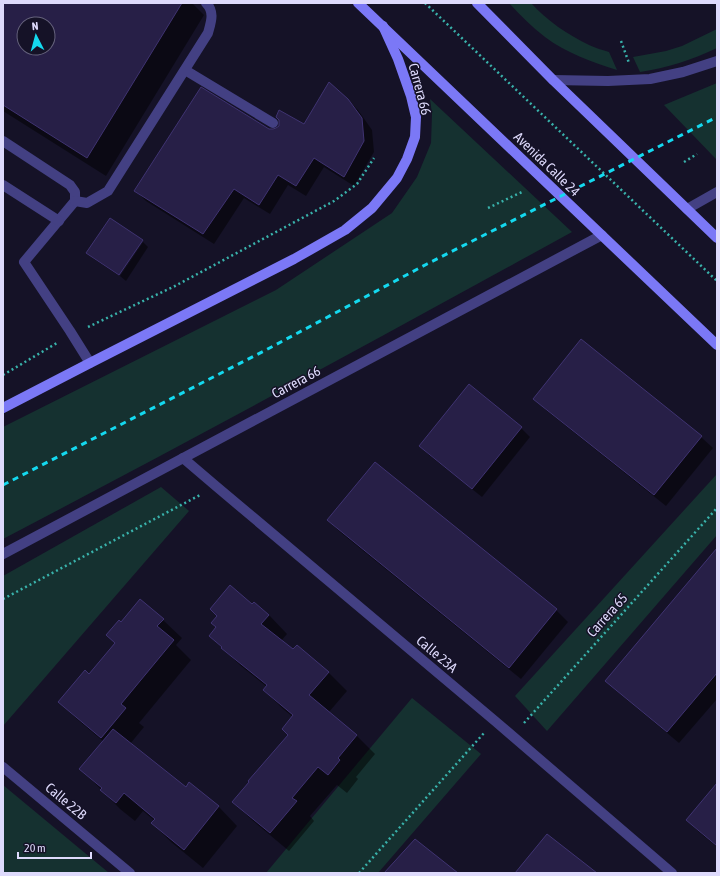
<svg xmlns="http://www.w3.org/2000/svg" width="720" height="876" viewBox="0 0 720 876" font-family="'Asap Condensed',sans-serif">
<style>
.green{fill:#153130}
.shadow{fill:#0007;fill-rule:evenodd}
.building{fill:#271f47;stroke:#3f3371;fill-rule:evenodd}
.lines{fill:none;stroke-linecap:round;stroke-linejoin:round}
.path{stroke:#39b2ab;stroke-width:2.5;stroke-dasharray:2 3;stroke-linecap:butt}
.lane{stroke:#434083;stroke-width:10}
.street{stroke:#434083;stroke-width:10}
.secondary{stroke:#7b78f6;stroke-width:10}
.rail{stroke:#14d9ef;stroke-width:3;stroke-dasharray:6 5;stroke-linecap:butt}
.labels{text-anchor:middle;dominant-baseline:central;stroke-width:3;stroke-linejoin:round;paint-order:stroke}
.street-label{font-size:14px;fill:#dedafc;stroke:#151227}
</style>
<rect width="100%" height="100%" fill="#151227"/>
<!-- green -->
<g class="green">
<path d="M509 3H531C546 20 568 35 589 45 595 48 603 50 609 52L617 70C592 62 566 53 545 37 532 27 520 15 509 3Z"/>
<path d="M717 29V48C692 60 667 68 640 72L633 57 666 51 682 46Z"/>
<path d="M717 83V160L664 105Z"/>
<path d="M430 99 572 232C383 336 194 439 3 539V427L276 290 392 213 417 177 431 143 432 114Z"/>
<path d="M717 474V535L547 731 515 696Z"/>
<path d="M161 487 189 511 3 726V576Z"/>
<path d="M412 698 481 754 378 873H266Z"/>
<path d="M3 785 109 873H3Z"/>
</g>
<!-- shadow -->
<g class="shadow">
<path d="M3 3H192L204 15 106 176 3 111ZM24 24H48V48H24Z"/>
<path d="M347 99 358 110 372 130 374 152 354 186 324 167 306 196 288 185 270 214 244 198 214 244 146 201 136 191 270 131 305 126Z"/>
<path d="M141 241 118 275 94 259 87 253Z"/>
<path d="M143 242 148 247 126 281 120 276Z"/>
<path d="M469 386 521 428 530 437 482 497 429 455 420 446Z"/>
<path d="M535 398 701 437 713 448 666 506 546 410Z"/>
<path d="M375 463 556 610 568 622 521 679 340 532 328 520Z"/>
<path d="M717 550V699L679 743 618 692 606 681Z"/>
<path d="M254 603 269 615 287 634 281 641 328 672 347 691 329 712 357 736 375 754 356 777 358 779 347 793 337 785 310 816 314 821 289 851 252 820 233 802 289 735 293 717 283 709 264 690 267 687 241 666 210 636Z"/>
<path d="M163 620 182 638 176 645 191 660 139 723 144 727 130 744 186 788 189 784 219 807 237 826 203 868 171 842 152 823 155 821 143 811 135 821 120 809 81 769 104 742 78 720 59 702 90 675 116 644 121 623Z"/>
<path d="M717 785V847L699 832 687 820Z"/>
</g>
<!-- building -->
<g class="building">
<path d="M3 3H182L87 158 3 105ZM24 24H48V48H24Z"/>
<path d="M329 82 348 99 362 118 364 141 344 177 314 158 296 186 278 175 259 205 234 189 203 234 134 191 201 87 269 129H273L276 128 279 126V120L276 117 279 110 304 124Z"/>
<path d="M110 218 143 240 119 275 86 253Z"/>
<path d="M581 339 702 436 654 495 533 399Z"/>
<path d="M469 384 522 427 472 489 419 446Z"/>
<path d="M375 462 557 609 509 668 327 520Z"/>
<path d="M717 548V673L667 732 605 681Z"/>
<path d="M230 585 252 604 254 602 269 615 261 624 293 649 297 645 329 672 309 695 357 735 338 758 340 760 328 775 318 767 292 798 297 801 270 833 232 802 249 782 248 781 288 735 282 729 293 715 263 690 267 685 221 648 222 647 209 636 216 627 211 623 217 616 210 609Z"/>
<path d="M140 599 164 619 157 626 174 640 121 704 126 708 101 738 58 702 85 670 89 674 115 643 106 635 119 620 121 622Z"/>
<path d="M113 729 186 787 189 782 219 806 184 850 151 823 155 819 124 793 116 803 100 790 102 788 79 769Z"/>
<path d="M717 783V846L686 820Z"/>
<path d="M547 834 597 873H515Z"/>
<path d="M415 839 458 873H384Z"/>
</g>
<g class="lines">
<!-- path -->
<g class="path">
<path d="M425 3 717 281"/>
<path d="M621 41 629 63"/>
<path d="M684 162 697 154"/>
<path d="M488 208 522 192"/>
<path d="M88 327 175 286 334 201 357 184 374 158"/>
<path d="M3 375 57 343"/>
<path d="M3 599 200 495"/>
<path d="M524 723 717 508"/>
<path d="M359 873 484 733"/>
</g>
<!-- lane -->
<g class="lane">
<path d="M185 70 273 123"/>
<path d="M3 141 70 185 75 192V201L24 262 70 331 90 363"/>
<path d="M3 185 59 221"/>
<path d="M75 201 87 203 108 191 208 33C211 22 215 12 206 3"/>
</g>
<!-- street -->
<g class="street">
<path d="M553 80 608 81 650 79 683 72 717 61"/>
<path d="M687 209 717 192"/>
<path d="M183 458 217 487 495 721 672 873"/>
<path d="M3 554 602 235"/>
<path d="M3 767 130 873"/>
</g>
<!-- secondary -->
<g class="secondary">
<path d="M358 3 717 345"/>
<path d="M477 3 553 80 717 238"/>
<path d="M3 408 90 363 294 259 345 230 372 208 397 178 407 159 415 137 416 117 411 96 398 59 383 26"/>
</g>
<!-- rail -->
<path class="rail" d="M3 485 264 351 427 264 717 117"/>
</g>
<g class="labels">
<!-- street labels -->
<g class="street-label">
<text transform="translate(420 89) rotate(75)">Carrera 66</text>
<text transform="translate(547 164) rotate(44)">Avenida Calle 24</text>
<text transform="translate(296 382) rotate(-28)">Carrera 66</text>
<text transform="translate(607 615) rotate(-48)">Carrera 65</text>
<text transform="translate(437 654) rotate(40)">Calle 23A</text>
<text transform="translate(66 801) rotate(40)">Calle 22B</text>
</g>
</g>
<!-- border -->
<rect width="720" height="876" fill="none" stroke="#dedafc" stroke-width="8"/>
<!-- north arrow -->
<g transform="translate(36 36) rotate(354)"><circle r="19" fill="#151227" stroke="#65627c"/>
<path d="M0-3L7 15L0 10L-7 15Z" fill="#14d9ef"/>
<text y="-6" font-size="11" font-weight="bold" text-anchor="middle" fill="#dedafc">N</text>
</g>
<!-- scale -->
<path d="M18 852v6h73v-6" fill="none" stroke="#dedafc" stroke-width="2"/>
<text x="24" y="852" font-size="12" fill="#dedafc" stroke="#151227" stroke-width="3" paint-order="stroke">20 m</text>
</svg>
